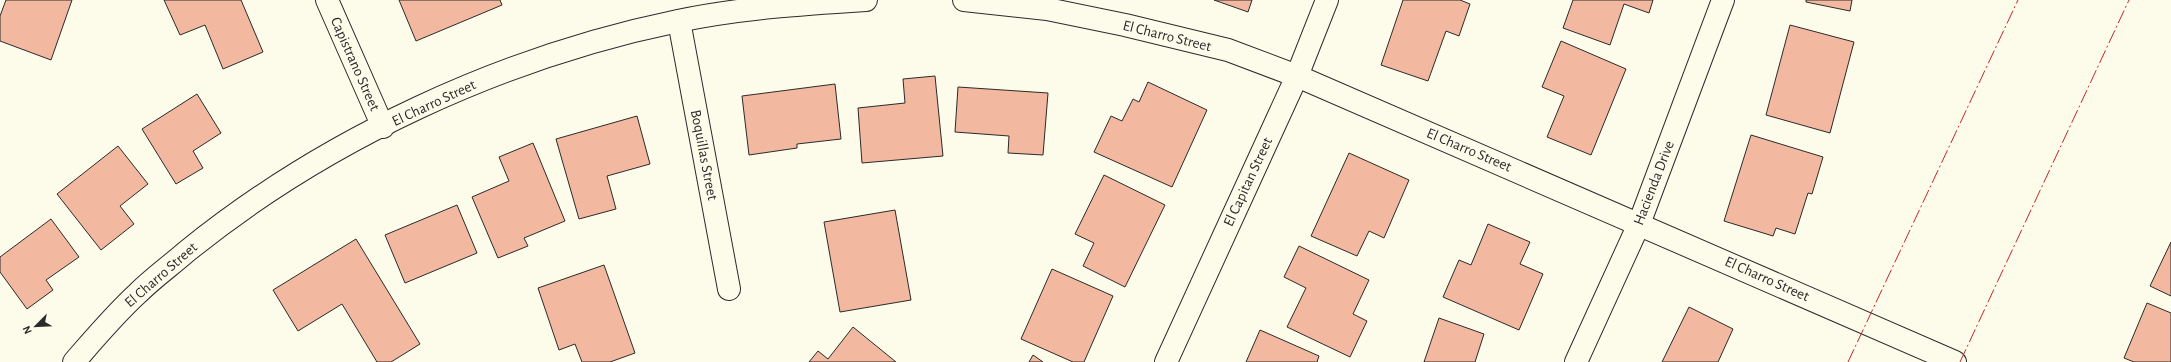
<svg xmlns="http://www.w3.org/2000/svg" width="2171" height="362" viewBox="0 0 2171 362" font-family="'Alegreya Sans',sans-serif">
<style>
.building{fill:#f2b8a0;stroke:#2b2b2b}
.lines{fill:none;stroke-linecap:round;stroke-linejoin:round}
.minor-casing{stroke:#2b2b2b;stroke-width:24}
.minor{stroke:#fdfbea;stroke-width:22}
.power{stroke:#c62828;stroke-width:1;stroke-dasharray:14 3 2 3;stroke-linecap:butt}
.labels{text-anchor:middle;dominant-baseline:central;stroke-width:3;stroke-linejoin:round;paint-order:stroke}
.street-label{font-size:15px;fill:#2b2b2b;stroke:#fdfbea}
</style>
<rect width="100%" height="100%" fill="#fdfbea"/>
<!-- building -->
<g class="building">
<path d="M6 0H72L51 60 0 41V16Z"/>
<path d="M164 0H241L263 52 223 69 205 25 180 35Z"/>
<path d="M399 0H500L502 5 416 41Z"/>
<path d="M1214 0H1252L1248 12Z"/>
<path d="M1403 0H1460L1470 4 1459 36 1446 31 1428 81 1381 65Z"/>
<path d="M1573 0H1653L1649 13 1624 4 1610 45 1563 28Z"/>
<path d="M1806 0H1852L1850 11 1806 2Z"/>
<path d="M1790 25 1854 42 1830 133 1766 115Z"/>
<path d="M1561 41 1626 69 1591 155 1547 137 1564 96 1542 87Z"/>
<path d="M935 76 943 156 862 163 858 108 905 103 903 79Z"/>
<path d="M1148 82 1207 110 1172 187 1094 152 1111 116 1122 121 1133 99 1139 102Z"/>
<path d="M835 84 841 139 797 144V148L749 155 742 96Z"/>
<path d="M958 87 1048 93 1043 155 1008 153 1009 136 955 132Z"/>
<path d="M197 94 221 133 193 151 203 168 176 184 142 129Z"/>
<path d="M637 116 650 164 607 176 616 209 579 219 556 139Z"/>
<path d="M1751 135 1823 157 1812 194 1808 193 1795 234 1776 228 1773 236 1724 221Z"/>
<path d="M533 143 565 221 524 238 528 246 498 258 472 197 509 181 499 157Z"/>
<path d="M118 146 148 184 120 206 134 224 101 250 57 194Z"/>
<path d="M1349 153 1409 180 1384 238 1369 231 1357 256 1311 236Z"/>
<path d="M1104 175 1165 205 1125 287 1083 266 1094 243 1075 234Z"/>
<path d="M457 205 477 253 405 283 385 235Z"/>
<path d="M895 210 911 300 840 312 824 222Z"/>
<path d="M51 219 79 257 46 280 53 290 27 309 0 272V257Z"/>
<path d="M1488 224 1530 242 1520 264 1543 274 1519 330 1443 297 1459 260 1471 265Z"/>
<path d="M356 239 420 344 391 362H377L342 304 298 331 273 290Z"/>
<path d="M2171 242V296L2150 286Z"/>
<path d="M1299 246 1369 280 1353 314 1367 321 1350 357 1287 327 1306 288 1284 277Z"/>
<path d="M604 265 635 353 610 362H582L575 344 559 350 538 288Z"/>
<path d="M1052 269 1113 296 1084 362H1073L1021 339Z"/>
<path d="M2147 303 2171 313V362H2134L2124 358Z"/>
<path d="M1689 307 1733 329 1718 362H1662Z"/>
<path d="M1439 318 1484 334 1475 362H1424Z"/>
<path d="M853 327 896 362H809L818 351 828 359Z"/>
<path d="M1260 330 1319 356 1317 362H1246Z"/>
<path d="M1033 355 1043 362H1029Z"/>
</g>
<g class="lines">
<!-- minor casing -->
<g class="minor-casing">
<g id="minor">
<path d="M327 0 383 127"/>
<path d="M964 0 1047 9 1125 25 1228 50 1297 76 1955 362"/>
<path d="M679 21 729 289"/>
<path d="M74 362C94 339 115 314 138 293 153 278 170 266 186 252 325 139 503 57 678 21 740 8 803 4 866 0"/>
<path d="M1166 362 1297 76 1327 0"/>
<path d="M1576 362 1639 224 1723 0"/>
</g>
</g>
<!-- minor -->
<use href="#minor" class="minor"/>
<!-- power -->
<g class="power">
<path d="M1848 362 2018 0"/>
<path d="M1960 362 2129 0"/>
</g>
</g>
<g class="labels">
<!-- street labels -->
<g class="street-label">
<text transform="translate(1167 36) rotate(14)">El Charro Street</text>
<text transform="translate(355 64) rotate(66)">Capistrano Street</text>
<text transform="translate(434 103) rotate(-25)">El Charro Street</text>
<text transform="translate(1469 150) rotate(23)">El Charro Street</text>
<text transform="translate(704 155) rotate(79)">Boquillas Street</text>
<text transform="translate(1248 182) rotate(-65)">El Capitan Street</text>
<text transform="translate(1654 183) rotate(-69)">Hacienda Drive</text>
<text transform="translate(161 275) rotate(-41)">El Charro Street</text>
<text transform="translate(1767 279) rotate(24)">El Charro Street</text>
</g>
</g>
<!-- north arrow -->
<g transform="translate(36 326) rotate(246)" stroke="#fdfbea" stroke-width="3" paint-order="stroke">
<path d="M0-3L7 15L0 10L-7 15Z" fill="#2b2b2b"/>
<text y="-6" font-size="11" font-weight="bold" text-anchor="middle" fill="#2b2b2b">N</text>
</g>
</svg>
